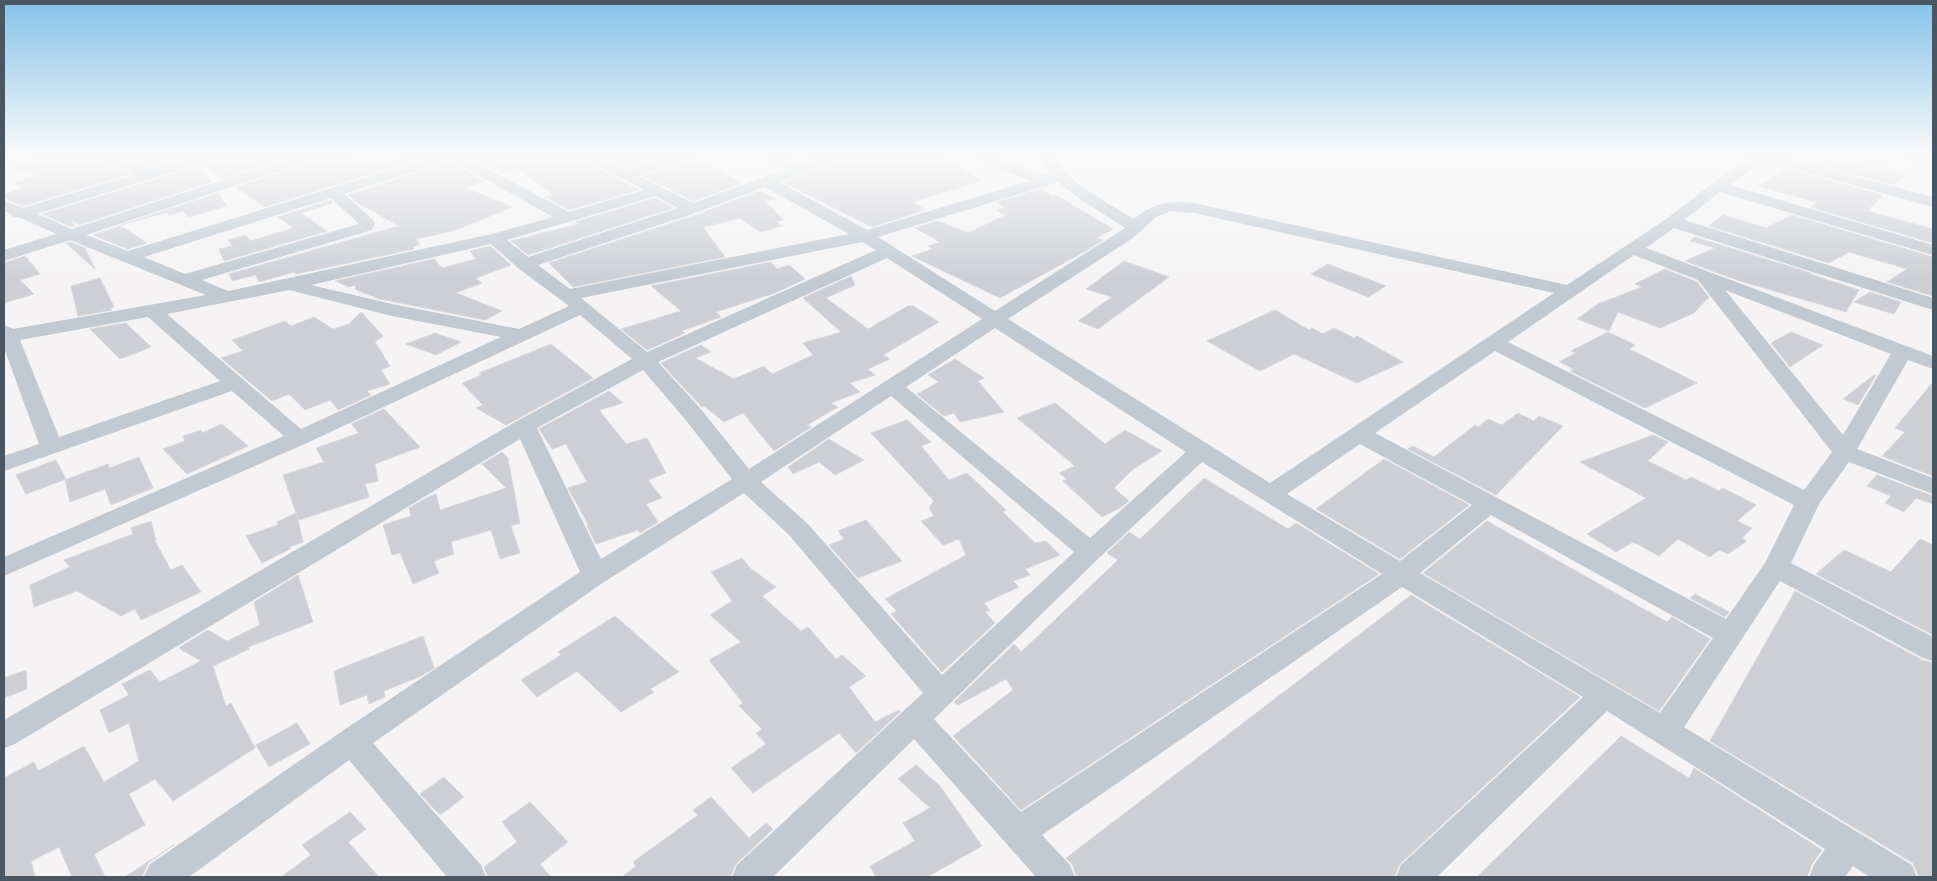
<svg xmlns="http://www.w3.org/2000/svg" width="1937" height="881" viewBox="0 0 1937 881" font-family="'PT Sans',sans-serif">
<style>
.building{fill:#cdcfd5;stroke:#d7d9de}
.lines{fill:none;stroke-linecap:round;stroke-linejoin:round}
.street{fill:#c1cad2;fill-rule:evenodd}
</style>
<rect width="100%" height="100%" fill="#f5f3f3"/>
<!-- building -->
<g class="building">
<path d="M46 157H93L96 162 130 174 23 206 4 198V194L24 188 14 183 41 175 12 168Z"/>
<path d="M120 157H186L151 167Z"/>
<path d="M216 157H288L223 178 204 165 213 162Z"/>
<path d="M317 157H347L357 167 383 161 387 164 416 157H426L264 207 236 187 314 162Z"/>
<path d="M477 157H582L585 162 639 190 569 210 545 197 553 195 516 167 501 173 472 158Z"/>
<path d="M606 157H661L627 168Z"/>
<path d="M689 157H690L743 183 693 201 644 176 686 162Z"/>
<path d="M841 157H942L982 181 912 202 924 209 916 212H919L872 227 783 182 838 162Z"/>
<path d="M1845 161 1873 169 1879 166 1906 174 1894 185 1821 166 1834 168Z"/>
<path d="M453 163 484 181 466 188 513 207 453 231 416 239 420 244 413 247 414 249 296 274 294 272 259 282 256 275 232 281 229 274 399 226 356 202 348 195 444 164Z"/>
<path d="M200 166 211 182 79 225 71 219 74 226 72 227 42 214Z"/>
<path d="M1786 169 1883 195 1867 211 1933 229V243L1810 207 1818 203 1758 186Z"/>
<path d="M1040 189 1052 196 1056 195 1113 229 1097 238 1103 240 1084 252 1000 298 912 256 933 249 928 246 940 242 915 228 938 221 968 233 1006 215 996 210 1005 207 997 202Z"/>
<path d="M760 191 776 199 765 201 783 220 776 222 782 226 760 232 740 218 703 227 725 257 573 287 549 263 699 214Z"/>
<path d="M218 193 227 206 188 217 183 211 169 215 167 212 121 225Z"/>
<path d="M656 198 673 208 528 255 511 241 579 224 575 222Z"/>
<path d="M331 200 333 203 301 213 327 231 224 261 219 249 233 246 228 240 246 235 250 241 294 228 278 217Z"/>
<path d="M1723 215 1766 228 1792 215 1933 257V296L1887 282 1907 269 1849 252 1829 263 1709 226Z"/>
<path d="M121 226 147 243 128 249 93 235Z"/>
<path d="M1695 237 1811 273 1810 274 1859 290 1846 312 1740 281 1685 261 1715 248 1690 241Z"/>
<path d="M70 242 85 248 95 269 66 243Z"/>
<path d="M490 246 511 265 479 277 476 279 482 283 456 293 502 311 485 320 380 299 356 290 355 285 349 287 335 281 434 259 442 268 476 259 470 251Z"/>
<path d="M25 256 40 274 20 280 34 294 4 303V263Z"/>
<path d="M1124 261 1169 277 1098 329 1078 321 1112 297 1086 289Z"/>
<path d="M771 262 777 269 789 265 805 279 775 293 716 312 721 317 681 331 685 333 647 350 621 329 681 311 651 286Z"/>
<path d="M1328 264 1386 286 1368 297 1311 274Z"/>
<path d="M1665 269 1697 282 1709 297 1694 313 1660 328 1618 312 1609 331 1577 319 1598 304 1642 287 1635 284Z"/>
<path d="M851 276 855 285 826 298 868 329 908 306H913L939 322 883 355 890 359 868 369 875 375 850 383 860 392 831 403 838 407 807 425 811 427 774 451 743 413 724 422 704 406 702 407 661 363 701 345 711 352 695 358 734 379 764 366 772 374 813 355 803 343 841 332 803 298Z"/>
<path d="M100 278 114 307 110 308 112 310 78 316 71 286Z"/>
<path d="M1870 292 1901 302 1894 314 1854 302Z"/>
<path d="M1275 310 1309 330 1312 328 1323 334 1334 328 1354 338 1357 336 1403 362 1357 383 1294 354 1260 371 1207 341Z"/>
<path d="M361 312 383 336 375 342 390 366 381 370 390 384 367 391 371 395 338 410 330 400 305 410 289 394 272 401 221 358 243 351 232 340 285 321 291 326 314 317 333 329 349 324Z"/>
<path d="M126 323 151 347 120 359 90 329Z"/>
<path d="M1608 332 1635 345 1629 349 1697 383 1645 408 1570 371 1574 369 1559 362 1576 353 1571 351Z"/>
<path d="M1791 332 1823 345 1790 367 1771 343Z"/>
<path d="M435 333 461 342 436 355 406 344Z"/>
<path d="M551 344 593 378 506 425 476 408 483 405 462 383 482 375 479 373Z"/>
<path d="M955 359 984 378 978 381 1004 412 960 422 954 413 944 416 917 394 939 382 928 375Z"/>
<path d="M1874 375H1876L1858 405 1843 399Z"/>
<path d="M1933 382V476L1882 456 1905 432 1895 428Z"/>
<path d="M609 391 623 403 599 410 626 444 647 438 666 473 648 480 662 498 646 504 658 522 640 533 638 530 596 544 587 526H589L568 488 587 482 566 444 552 449 539 429Z"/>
<path d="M1055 403 1105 444 1125 430 1162 451 1132 470 1114 488 1129 501 1120 508 1102 517 1063 481 1067 479 1059 473 1075 466 1017 418Z"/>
<path d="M384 409 420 447 375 464 378 481 365 484 369 497 299 520 297 515 303 542 290 547V549L262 563 246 536 278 525 277 522 296 513 283 475 324 462 316 448 359 433 351 424Z"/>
<path d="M1518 413 1534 421 1539 416 1563 426 1496 495 1408 449 1413 446 1434 457 1475 425 1478 427 1488 419 1502 425Z"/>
<path d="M907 420 931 442 921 446 949 480 967 473 1006 510 1003 512 1035 543 1046 541 1060 555 1025 569 1030 575 1013 581 1019 587 984 603 990 610 985 612 995 623 942 672 891 614 897 611 885 599 966 555 959 539 943 545 921 521 934 516 929 508 934 501 871 433Z"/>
<path d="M222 424 248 446 187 474 163 449 185 441 183 436 201 430 202 433Z"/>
<path d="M1653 435 1668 442 1648 461 1686 480 1691 477 1719 491 1723 488 1756 505 1737 521 1752 528 1742 538 1747 541 1728 554 1719 550 1710 557 1678 539 1659 556 1633 542 1616 552 1587 534 1646 498 1580 462Z"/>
<path d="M829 439 864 460 835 475 819 462 793 474 788 467Z"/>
<path d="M502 452 508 458 520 523 511 526 520 553 500 559 491 530 451 542 454 554 434 561 439 573 413 584 400 553 392 555 383 525 411 516 409 508 428 497 436 494 440 510 506 488 482 464Z"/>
<path d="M139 457 153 488 111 505 105 489 70 502 65 480 108 464 110 468Z"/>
<path d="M1384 459 1469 505 1400 559 1316 509Z"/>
<path d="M56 460 66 479 26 494 16 475Z"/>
<path d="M1877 475 1933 496V504L1916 498 1904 512 1885 503 1891 496 1867 486Z"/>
<path d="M1204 478 1288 529 1296 523 1379 574 1021 810 953 736 1013 690 1006 679 958 705 954 702 1014 644 1021 652 1118 560 1107 553 1129 532 1140 539Z"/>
<path d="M866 520 902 561 858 578 829 545 844 539 838 531Z"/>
<path d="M151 521 156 540 155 541 171 570 182 565 201 592 141 620 135 609 121 616 77 591 34 607 30 585 70 567 64 560 133 534 131 528Z"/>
<path d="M1487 521 1667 622 1672 617 1710 639 1659 711 1423 573Z"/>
<path d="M1920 539 1933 545V635L1816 574 1844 550 1891 572Z"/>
<path d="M742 558 750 568 776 587 762 596 801 631 808 627 836 659 842 655 866 676 849 687 875 722 899 710 900 712 856 753 839 733 753 793 731 768 766 744 756 733 762 729 739 706 743 703 709 660 741 642 710 615 732 601 711 572Z"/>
<path d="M298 575 313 622 248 647 249 649 213 666 226 706 231 703 255 748 173 801 155 779 129 794 145 825 94 854 105 877H72L59 847 31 861 35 877H4V778L34 762 38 771 84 746 104 782 139 761 129 723 109 733 100 710 129 695 122 684 150 670 160 682 201 661 180 649V647L208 630 227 641 260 625 254 602Z"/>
<path d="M1795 591 1922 660 1933 663V877H1919L1913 863 1710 741Z"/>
<path d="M1695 594 1729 612 1725 617 1690 598Z"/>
<path d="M1411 595 1580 697 1400 864 1394 877H1077L1072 864 1066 858Z"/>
<path d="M615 616 679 672 650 689 654 692 621 712 577 671 537 697 521 680 561 655 558 652Z"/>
<path d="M423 636 434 668 421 676 384 691 385 697 369 704 367 695 340 705 334 671Z"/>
<path d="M26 670 27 689 4 698V678Z"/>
<path d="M297 723 310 744 269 767 256 745Z"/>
<path d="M1621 736 1689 778 1694 768 1822 850 1812 864 1807 877H1477Z"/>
<path d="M916 765 940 786 982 846 927 877H876L870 866 915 841 903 823 930 808 898 779Z"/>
<path d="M444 777 464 797 440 815 420 794Z"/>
<path d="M711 797 749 838 766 823 773 829 736 864 730 877H622L636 866 633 862 698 815 693 810Z"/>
<path d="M530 802 568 842 540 864 551 877H488L484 867 517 842 502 822Z"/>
<path d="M350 812 366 829 348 842 379 877H281L311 855 302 845Z"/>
<path d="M175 844 148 863 142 877H125Z"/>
</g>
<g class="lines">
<!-- street -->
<g class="street">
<path d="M95 157H115L151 169 192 157H214L212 160 37 214 72 229 294 157H315L313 160 86 235 128 251 432 157H466L569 212 644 190 586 160 584 157H602L627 170 666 157H687L685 160 639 176 693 203 787 169 769 160 767 157H785L800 164 819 157H839L837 160 779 182 867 230 1029 181 979 160 977 157H996L1045 176 1050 174 1038 157H1052C1072 185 1105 201 1134 219 1153 203 1170 200 1194 203L1567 285 1666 219 1713 183 1752 157H1781L1933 197V207L1765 161 1730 185 1933 245V255L1720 192 1684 220 1933 298V310L1674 228 1646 248 1933 356V369L1908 360 1857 449 1933 478V494L1849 462 1819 504 1791 563 1933 637V661L1923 658 1780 581 1684 727 1912 865 1917 877H1870L1853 866 1845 877H1809L1814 865 1825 849 1607 711 1437 877H1396L1401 865 1583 697 1402 587 1042 835 1070 865 1075 877H1036L914 739 773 877H732L737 865 923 693 789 535 744 493 604 582 373 743 481 865 486 877H447L349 760 189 877H144L149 865 341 732 580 572 520 439 15 744 4 748V720L517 421 632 359 580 315 307 443 4 576V557L284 436 232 391 4 471V456L39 444 4 348V325L13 329 206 295 70 240 4 261V250L56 234 21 218 13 217 11 214 4 211V200L23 208 136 174 97 160ZM451 160 553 217 492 234 228 291 202 280 372 230 375 223 373 220 344 194ZM1058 182 1080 199 1125 228 995 311 878 237ZM765 187 849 234 570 289 538 265 698 212ZM656 196 678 208 528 257 507 240ZM331 198 359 224 185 274 144 257ZM1171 211 1194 213 1554 293 1270 483 1008 319 1133 238 1156 217ZM862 242 876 250 647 352 581 298ZM491 244 518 268 569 306 519 329 392 304 311 285ZM1634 255 1698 280 1832 452 1804 490 1508 342ZM887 258 982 319 749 469 700 408 658 362ZM289 290 392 316 501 337 301 429 167 314ZM1725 290 1891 354 1843 435ZM148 317 220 381 59 437 20 340ZM995 328 1186 452 1090 538 906 387ZM1495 351 1794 505 1765 563 1726 619 1375 433ZM643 370 684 418 732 479 601 559 537 428ZM891 396 1074 552 942 675 807 523 761 482ZM1360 444 1472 505 1400 561 1287 494ZM1202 462 1382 574 1021 812 934 719 1099 558ZM1491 515 1713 638 1660 713 1420 573Z"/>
<path d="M1905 157 1933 158V166L1907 160Z"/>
</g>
</g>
<!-- sky -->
<linearGradient id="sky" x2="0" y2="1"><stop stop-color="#85c3ea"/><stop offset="0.56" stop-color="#fafafa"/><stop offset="1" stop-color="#fafafa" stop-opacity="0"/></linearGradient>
<rect width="1937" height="280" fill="url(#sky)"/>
<!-- border -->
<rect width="1937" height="881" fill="none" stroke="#4a5661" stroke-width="10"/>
</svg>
